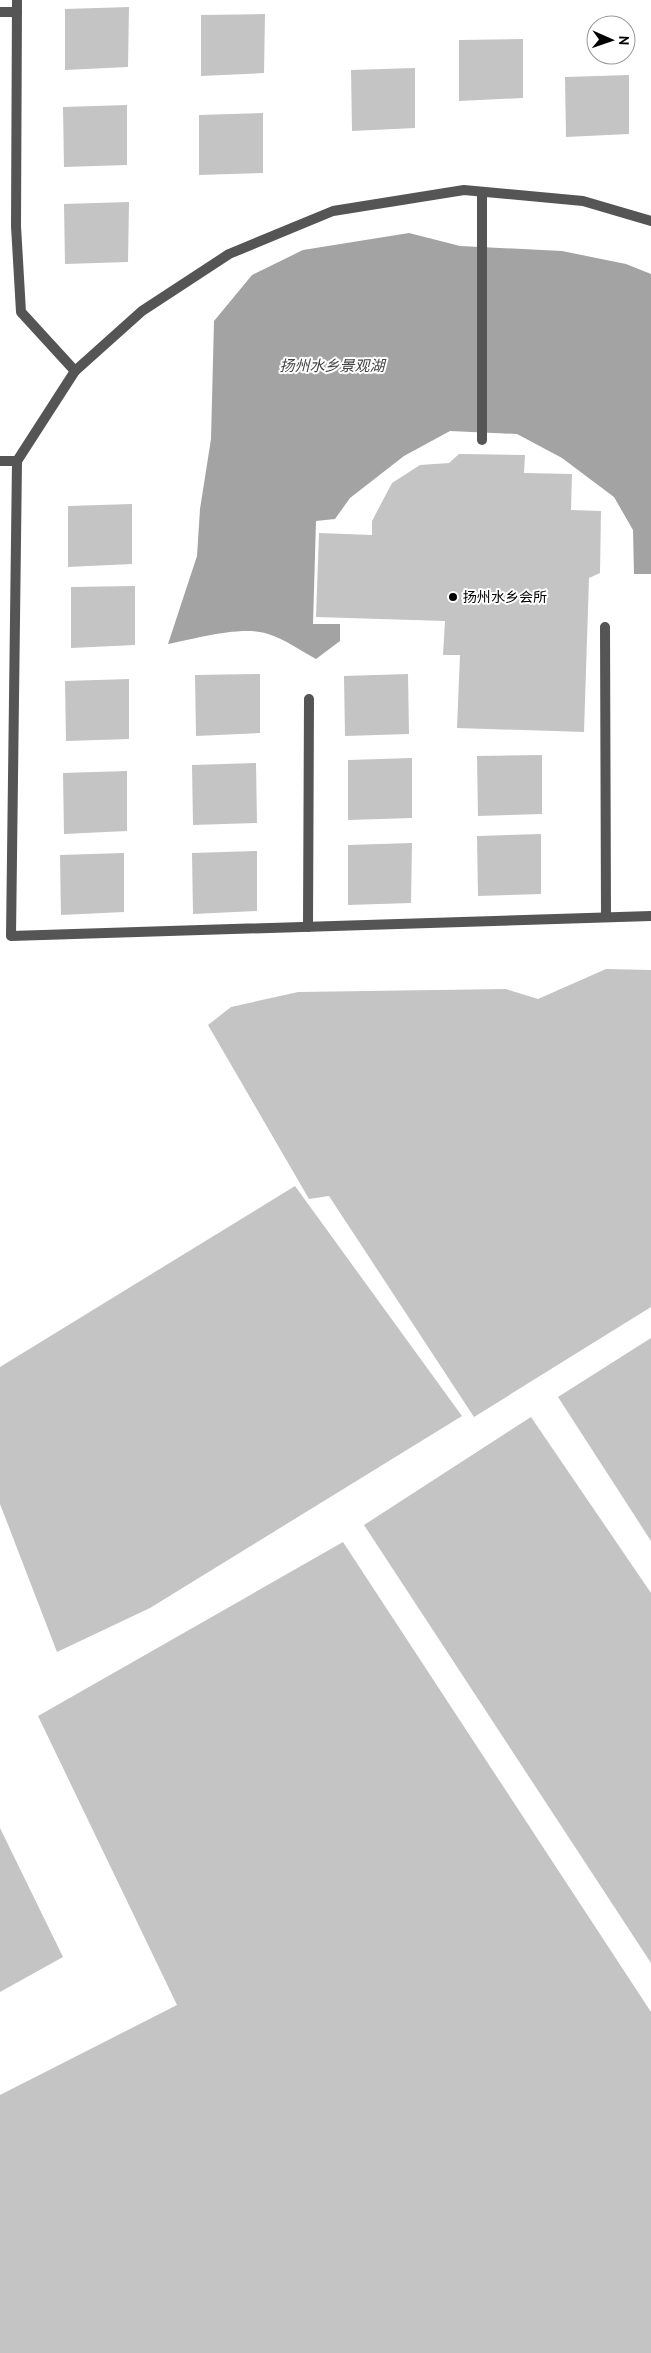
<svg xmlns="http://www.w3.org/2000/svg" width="651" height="2353" viewBox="0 0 651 2353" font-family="'PT Sans','Noto Sans SC',sans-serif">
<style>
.water{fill:#a3a3a3}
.building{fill:#c4c4c4}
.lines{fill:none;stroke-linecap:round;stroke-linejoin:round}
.street{stroke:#555;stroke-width:10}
.poi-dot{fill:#000;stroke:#fff;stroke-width:2}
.labels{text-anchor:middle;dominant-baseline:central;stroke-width:4;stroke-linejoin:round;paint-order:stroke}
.poi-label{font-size:14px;fill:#000;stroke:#fff;text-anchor:start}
.water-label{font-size:15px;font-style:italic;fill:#444;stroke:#fff}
</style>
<rect width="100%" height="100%" fill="#fff"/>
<!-- water -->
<path class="water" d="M409 233 460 246 562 251 626 264 651 274V574H634L633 530 614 497 562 458 517 434 450 431 404 456 350 498 335 519 316 521 313 624H340V641L316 659C301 651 285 639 268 634 242 625 195 639 168 644L197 556 200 509 211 439 214 321 252 275 303 250Z"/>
<!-- building -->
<g class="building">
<path d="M129 7 128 67 65 70V9Z"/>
<path d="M265 14 264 73 201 76V15Z"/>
<path d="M523 39V98L459 101V40Z"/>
<path d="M415 68V128L352 131 351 70Z"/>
<path d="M629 75V134L566 137 565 77Z"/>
<path d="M127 105V165L64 167 63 107Z"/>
<path d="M263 113V173L199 175V115Z"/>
<path d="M129 202 128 262 65 264 64 204Z"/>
<path d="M459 454 525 455 524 473 572 474 571 510 601 511 600 573 589 578 584 732 457 728 460 655H443L445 621 316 617 319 533 372 535V521L392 483 420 465 449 463Z"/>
<path d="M132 504V564L68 567V506Z"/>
<path d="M135 586V645L71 648V587Z"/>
<path d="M260 674V733L196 736 195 675Z"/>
<path d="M408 674 409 734 345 736 344 676Z"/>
<path d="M129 679V739L66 741 65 681Z"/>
<path d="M542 755V814L478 816 477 756Z"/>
<path d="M412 758V818L348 820V760Z"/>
<path d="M256 763 257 823 193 825 192 765Z"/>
<path d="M127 771V831L64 834 63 773Z"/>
<path d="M541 834V894L478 896 477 836Z"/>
<path d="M412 843 411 903 348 905V845Z"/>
<path d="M257 851V911L193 914 192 853Z"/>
<path d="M124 853V912L61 915 60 855Z"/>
<path d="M606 969 651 970V1307L474 1417 329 1196 309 1199 208 1025 231 1007 298 992 506 989 538 999Z"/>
<path d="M295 1186 462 1416 150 1608 57 1652 0 1504V1367Z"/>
<path d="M651 1338V1541L558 1397Z"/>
<path d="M531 1417 651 1593V1963L364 1525Z"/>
<path d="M343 1542 651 2012V2353H0V2095L177 2005 38 1716Z"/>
<path d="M0 1828 63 1957 0 1992Z"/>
</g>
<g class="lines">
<!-- street -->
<g class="street">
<path d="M17 0 16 226 21 312 75 371"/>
<path d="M0 12H17"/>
<path d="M482 192V440"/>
<path d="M0 461H17L75 371 142 311 229 254 333 211 464 190 583 201 651 221"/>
<path d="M17 461 11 936 651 916"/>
<path d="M605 627 606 917"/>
<path d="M308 927 309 699"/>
</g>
</g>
<!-- markers -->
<circle class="poi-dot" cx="453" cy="597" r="5"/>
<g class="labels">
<!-- poi labels -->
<g class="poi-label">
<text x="463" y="597">扬州水乡会所</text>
</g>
<!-- water labels -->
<g class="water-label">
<text x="332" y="365">扬州水乡景观湖</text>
</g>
</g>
<!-- north arrow -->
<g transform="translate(611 40) rotate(92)"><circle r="24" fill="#ffffff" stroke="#999999"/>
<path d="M0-4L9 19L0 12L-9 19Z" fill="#000000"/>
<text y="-8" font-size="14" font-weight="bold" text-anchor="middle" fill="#000000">N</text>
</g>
</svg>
